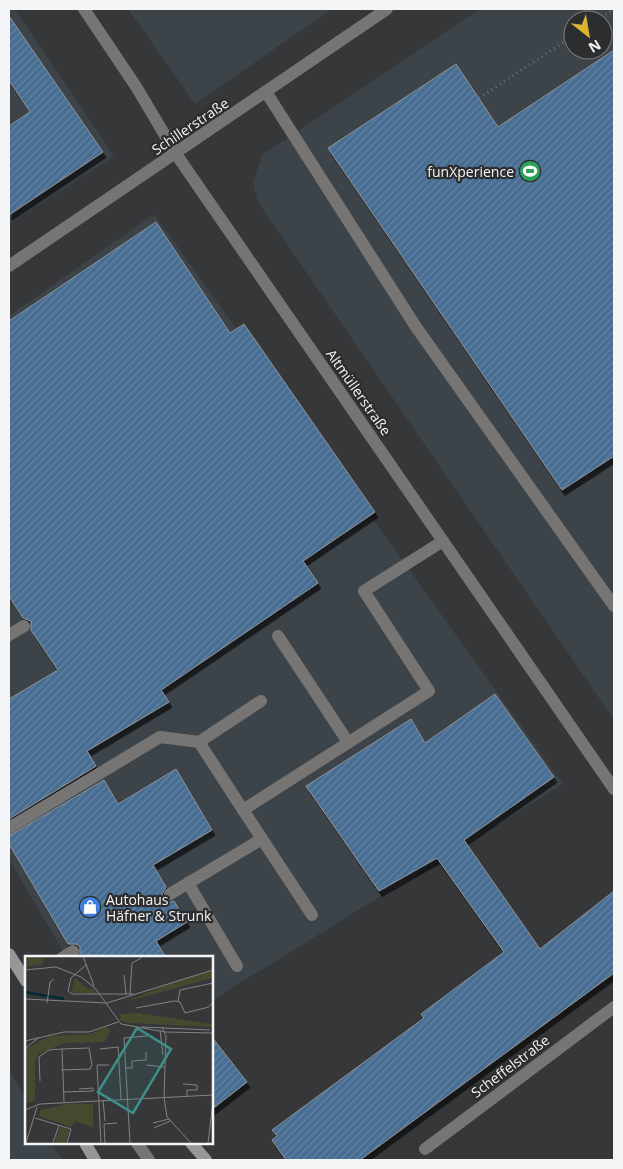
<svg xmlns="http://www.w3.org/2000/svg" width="623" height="1169" viewBox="0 0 623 1169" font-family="'Open Sans',sans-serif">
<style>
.built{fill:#3c4349;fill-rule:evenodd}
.building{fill:url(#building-hatch);stroke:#909295;filter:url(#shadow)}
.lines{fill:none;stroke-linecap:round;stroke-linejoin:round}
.path{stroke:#717274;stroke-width:3;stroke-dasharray:1 4;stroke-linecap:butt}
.lane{stroke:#767574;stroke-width:12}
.street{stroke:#767574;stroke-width:12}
.secondary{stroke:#999796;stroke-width:12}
.labels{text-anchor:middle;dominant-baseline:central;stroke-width:4.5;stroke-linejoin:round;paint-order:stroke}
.street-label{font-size:14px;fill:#f4f5f6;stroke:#2c2d2f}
.poi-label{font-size:14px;fill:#f4f5f6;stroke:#2c2d2f;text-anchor:end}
.inset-river{fill:none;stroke:#032731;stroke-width:2.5}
.inset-road{fill:none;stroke:#828385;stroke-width:1}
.view{fill:#3d8f89;fill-opacity:0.15;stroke:#3d8f89;stroke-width:2.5}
.inset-edge{fill:none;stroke:#f4f5f6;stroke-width:2.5}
</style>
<defs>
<pattern id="building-hatch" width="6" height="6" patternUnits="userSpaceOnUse" patternTransform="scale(1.25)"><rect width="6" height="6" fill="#476d92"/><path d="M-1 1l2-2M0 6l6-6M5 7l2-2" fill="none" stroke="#6282a2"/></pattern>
<filter id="shadow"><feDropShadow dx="3" dy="5.5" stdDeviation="0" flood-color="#0009"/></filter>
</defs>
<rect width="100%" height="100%" fill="#363739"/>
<!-- built -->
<g class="built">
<path d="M9 9H15L114 156 9 224Z"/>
<path d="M128 9H332L195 104Z"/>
<path d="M480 9H614V720L258 202 253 183 262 155ZM573 20H603V50H573Z"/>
<path d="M154 214 563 784 211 1001V958H67L9 859V316Z"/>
<path d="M9 1069 26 1099V1143H52L62 1160H9Z"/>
</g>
<!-- building -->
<g class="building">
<path d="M9 16 103 152 9 215V126L30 112 9 80Z"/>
<path d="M614 50V456L562 490 328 148 456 64 498 127Z"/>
<path d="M156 222 230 333 244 324 375 512 303 561 318 583 161 690 169 702 87 751 96 766 9 819V699L58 670 31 630V621L23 618 9 596V321Z"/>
<path d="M495 694 554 777 464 840 540 949 614 891V973L360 1160H286L272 1140 277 1136 272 1130 424 1018 421 1014 504 952 437 858 379 891 306 786 411 719 425 743Z"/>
<path d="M176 769 212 830 153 865 166 887 162 894 163 899 170 902 174 901 187 922 156 941 166 958H77L80 954V947L76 944H68L9 844V836L104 780 118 804Z"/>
<path d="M211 1036 247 1082 211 1110Z"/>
</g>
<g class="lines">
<!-- path -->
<g class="path">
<path d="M597 20 614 9"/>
<path d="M479 98 573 36"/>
</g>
<!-- lane -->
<g class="lane">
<path d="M266 92 416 327 614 606"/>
<path d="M9 635 24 626"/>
<path d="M278 636 348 742"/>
<path d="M243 810 199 742 261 701"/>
<path d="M9 828 160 737 199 742"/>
<path d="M188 883 237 966"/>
<path d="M170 894 262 839"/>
<path d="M312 915 243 810 429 691 364 591 443 541"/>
<path d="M62 958 73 951"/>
<path d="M137 1143 149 1160"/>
</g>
<!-- street -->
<g class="street">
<path d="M84 9 137 88 176 154 614 789"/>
<path d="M9 266 387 9"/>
<path d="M425 1149 614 1007"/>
</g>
<!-- secondary -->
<g class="secondary">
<path d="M9 954 26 981"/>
<path d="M85 1143 95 1160"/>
<path d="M191 1143 206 1160"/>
</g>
</g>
<!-- icons -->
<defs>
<g id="stadium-disc" transform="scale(1.125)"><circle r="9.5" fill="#2e9e5b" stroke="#2c2d2f"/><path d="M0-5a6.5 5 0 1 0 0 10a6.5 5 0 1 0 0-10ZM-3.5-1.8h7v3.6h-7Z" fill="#fff"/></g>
<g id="shop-disc" transform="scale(1.125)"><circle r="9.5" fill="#3f7fe0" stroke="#2c2d2f"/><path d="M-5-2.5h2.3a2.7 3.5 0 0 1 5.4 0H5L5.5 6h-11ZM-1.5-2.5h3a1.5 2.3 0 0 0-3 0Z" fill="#fff"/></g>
</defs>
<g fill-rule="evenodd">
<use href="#stadium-disc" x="530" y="171"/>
<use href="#shop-disc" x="90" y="907"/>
</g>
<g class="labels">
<!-- street labels -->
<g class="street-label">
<text transform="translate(190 126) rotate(-34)">Schillerstraße</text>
<text transform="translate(359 392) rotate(55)">Altmüllerstraße</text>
<text transform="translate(510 1066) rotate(-37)">Scheffelstraße</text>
</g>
<!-- poi labels -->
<g class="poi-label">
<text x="514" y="171">funXperience</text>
<text x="106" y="899" text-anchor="start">Autohaus<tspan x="106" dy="16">Häfner &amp; Strunk</tspan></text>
</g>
</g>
<!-- overview -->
<g transform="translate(25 956)">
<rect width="188" height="188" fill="#363739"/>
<path d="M42 148H68V171L50 165 46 171 14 160 16 154ZM35 171 45 174 40 187H30Z" fill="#454a2f"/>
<path d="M187 15V22L100 46 150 25ZM112 57 187 68V71L104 67 96 65 94 58ZM82 71 86 75 79 86 39 87 14 98 10 104V145L0 147 1 93 25 80 65 78Z" fill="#454a2f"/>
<path d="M0 0H19L18 8 0 11ZM50 22 64 34 67 32 71 38 46 36Z" fill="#454a2f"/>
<path class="inset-river" d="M0 36 39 43"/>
<path class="inset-road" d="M58 0 69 30M62 8 46 22 43 35 47 38H109M0 14 31 11 56 21 70 32 96 68 140 76 188 77M99 19 101 38M105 38 107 7 116 2M0 43 82 47 188 14M153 45 155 34 188 27M22 47 25 26 29 23M111 52 149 45 155 46 160 57 184 51 188 46M117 71 185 74M137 71 141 80 139 141 142 161 166 187M135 74 138 99M0 85 39 76H64L93 66M0 93 13 82M75 93 93 91 96 143M121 109 139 111M101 112H107V105L121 104V96M36 114 65 113 67 109 64 92 37 93M15 125 14 101 24 94 37 93 39 146M158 128 172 129V134H162V140M38 136 68 135V132L54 133M78 144 80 165M0 154 15 148 188 139M10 162 46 173 42 187M128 167 144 163M129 172 145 165M1 187 12 151M28 187 34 169M76 187 72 109H84M80 187 79 168 92 167M105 187 99 82 122 80M183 187 188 145"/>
<path class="view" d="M112 72 146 93 108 157 73 136Z"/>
<rect width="188" height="188" class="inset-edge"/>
</g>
<!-- border -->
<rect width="623" height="1169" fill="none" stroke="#f4f5f6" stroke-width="20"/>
<!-- north arrow -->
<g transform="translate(588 35) rotate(149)"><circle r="24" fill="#2c2d2f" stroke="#7c7d7f"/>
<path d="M0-4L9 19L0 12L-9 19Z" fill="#dab333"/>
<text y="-8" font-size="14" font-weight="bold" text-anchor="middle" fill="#f4f5f6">N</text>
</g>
</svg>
